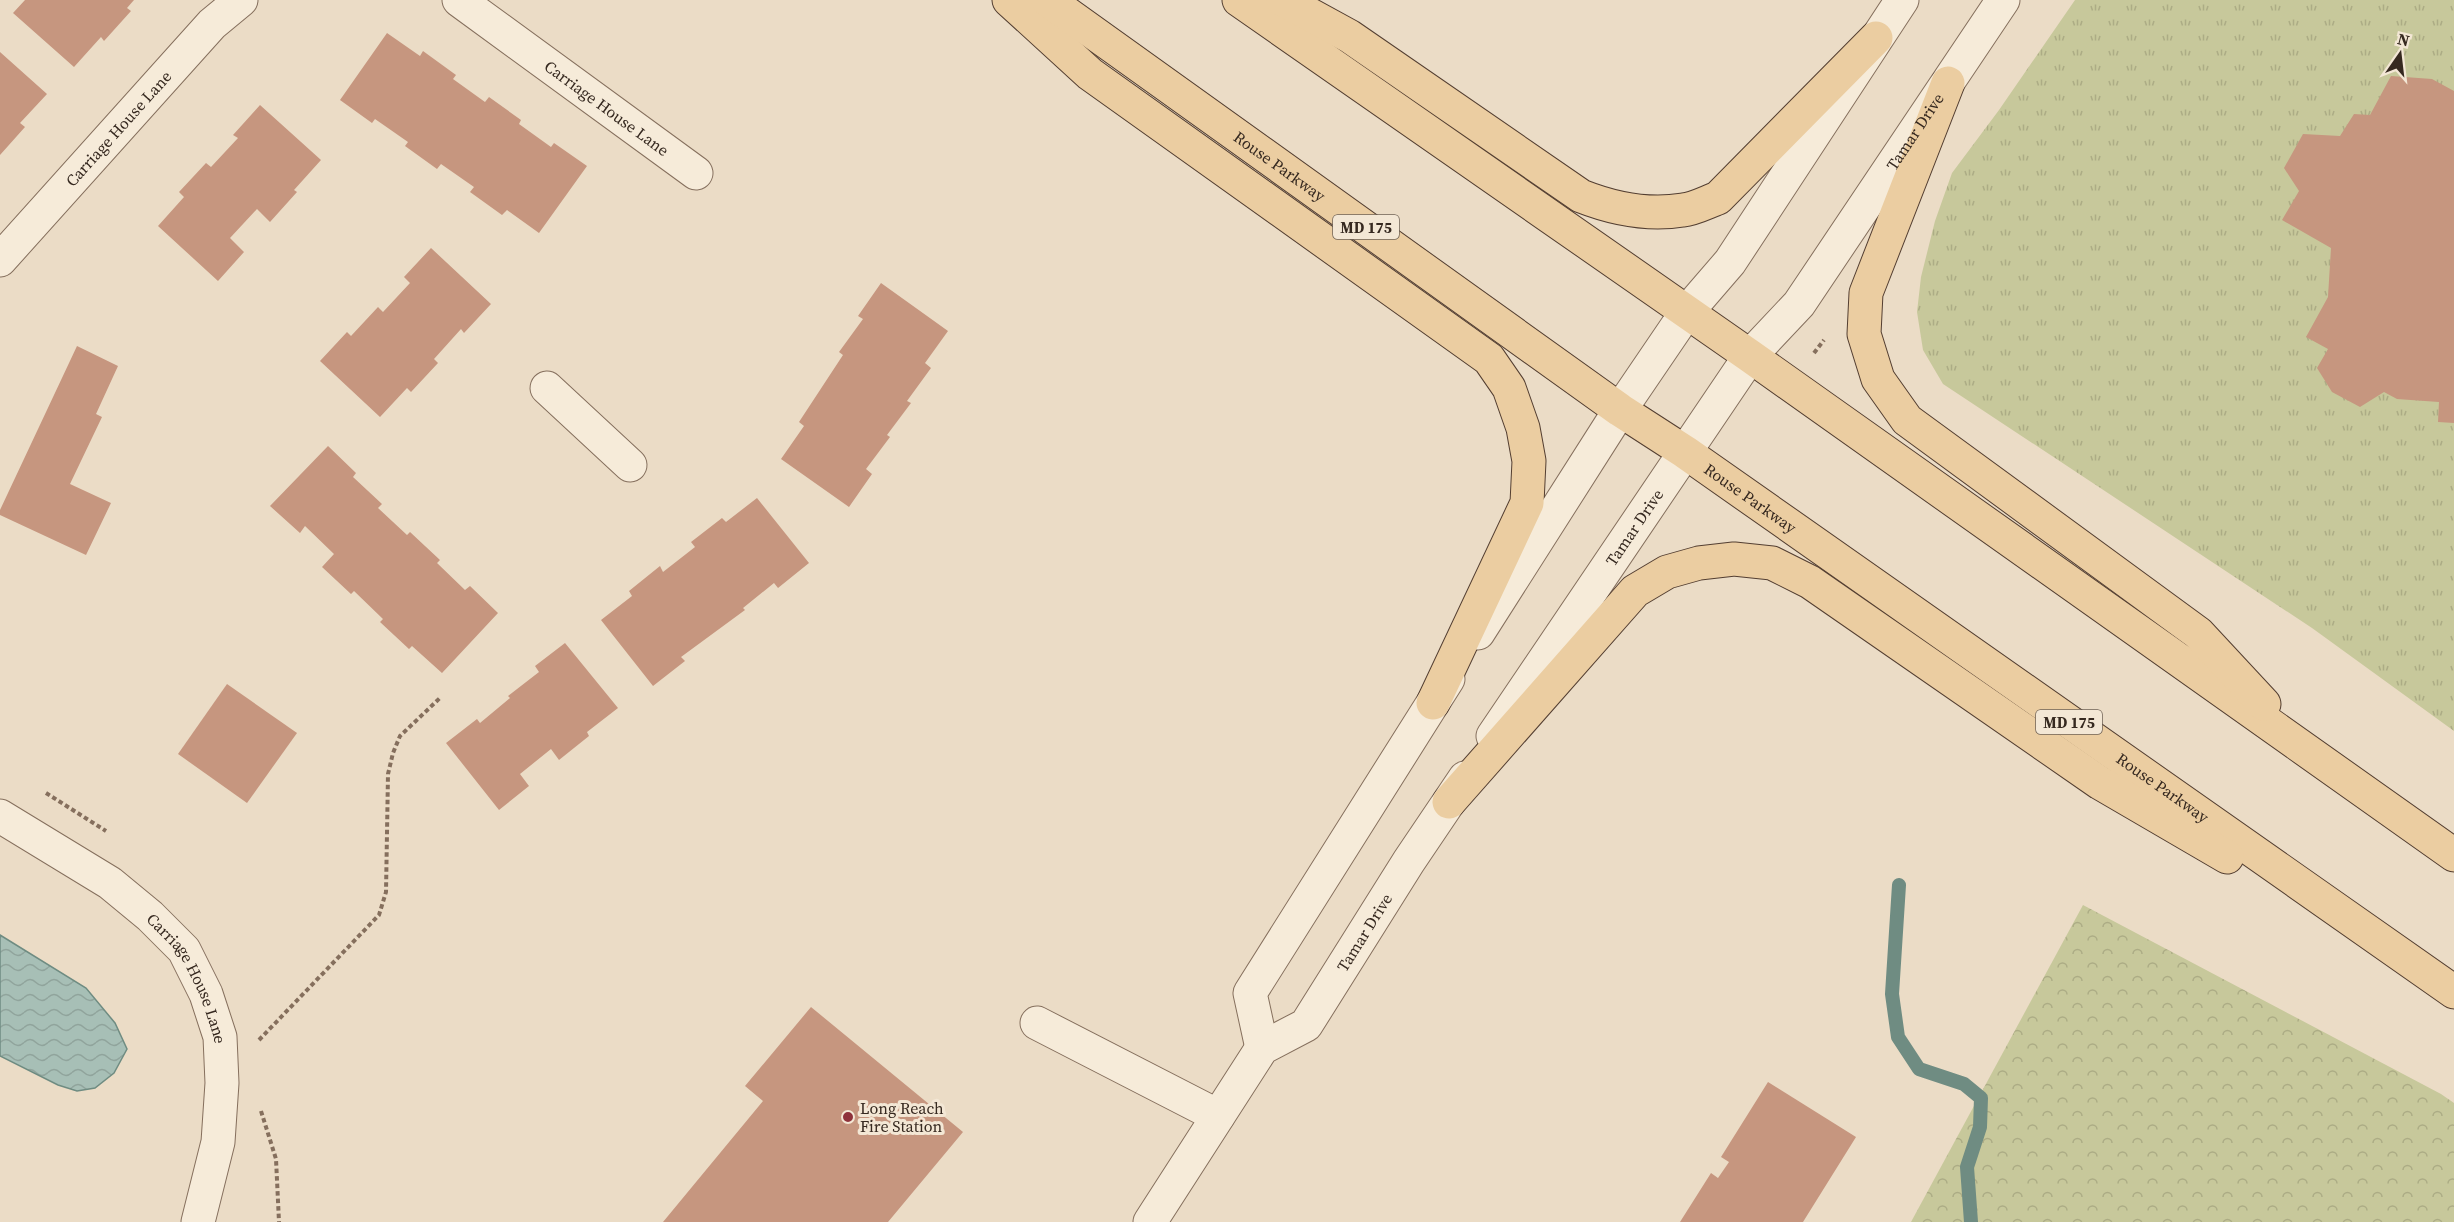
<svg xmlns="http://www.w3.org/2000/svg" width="2454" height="1222" viewBox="0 0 2454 1222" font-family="'Source Serif 4',serif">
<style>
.forest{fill:url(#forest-crowns)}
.park{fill:url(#park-tufts)}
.water{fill:url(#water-waves);stroke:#6f8c82;stroke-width:1.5}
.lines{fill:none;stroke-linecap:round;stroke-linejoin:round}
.stream{stroke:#6f8c82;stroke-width:14}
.building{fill:#c6967f}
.minor-casing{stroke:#856f5d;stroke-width:35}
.major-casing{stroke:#533e31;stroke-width:35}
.path{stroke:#856f5d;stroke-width:4;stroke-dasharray:4.5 3;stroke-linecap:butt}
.minor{stroke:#f6ebd9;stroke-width:33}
.major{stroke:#ebcda1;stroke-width:33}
.poi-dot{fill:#8f323b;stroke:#f3e7d5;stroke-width:2}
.labels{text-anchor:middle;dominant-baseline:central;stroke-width:6;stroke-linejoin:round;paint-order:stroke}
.shield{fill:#f3e7d5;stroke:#6f6256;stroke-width:1.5}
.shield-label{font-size:15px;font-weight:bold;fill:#362920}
.street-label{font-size:16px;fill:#362920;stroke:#f3e7d5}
.poi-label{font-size:16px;fill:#362920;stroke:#f3e7d5;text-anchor:start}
</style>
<defs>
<pattern id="forest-crowns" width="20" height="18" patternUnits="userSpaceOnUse" patternTransform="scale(1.5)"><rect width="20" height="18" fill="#c7c89b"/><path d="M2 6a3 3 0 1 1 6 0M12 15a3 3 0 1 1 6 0" fill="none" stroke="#acac85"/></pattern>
<pattern id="park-tufts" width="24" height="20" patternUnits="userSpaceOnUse" patternTransform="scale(1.5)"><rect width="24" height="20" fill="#c7c89b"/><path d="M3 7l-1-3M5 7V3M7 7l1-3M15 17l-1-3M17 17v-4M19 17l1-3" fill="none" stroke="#acac85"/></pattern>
<pattern id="water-waves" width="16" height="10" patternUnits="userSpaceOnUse" patternTransform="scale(1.5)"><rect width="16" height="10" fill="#a7bfb6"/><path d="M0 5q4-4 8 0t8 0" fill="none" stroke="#90a49c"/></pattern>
</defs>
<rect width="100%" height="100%" fill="#ebdcc6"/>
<!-- forest -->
<path class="forest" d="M2083 905 2441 1094 2454 1103V1222H1911Z"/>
<!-- park -->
<path class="park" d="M2075 0H2454V731L2312 628 1943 384 1923 350 1917 312 1921 277 1935 221 1952 173 1999 110Z"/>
<!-- water -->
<path class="water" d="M0 935 86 988 115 1023 127 1049 114 1073 95 1088 77 1091 58 1085 0 1056Z"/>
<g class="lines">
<!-- stream -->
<path class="stream" d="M1899 885 1892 994 1898 1037 1919 1069 1964 1084 1981 1098 1980 1127 1967 1167 1971 1222"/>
</g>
<!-- building -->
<g class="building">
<path d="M25 0H134L127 8 131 11 104 41 101 37 74 67 13 13Z"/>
<path d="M387 33 420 56 423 51 456 75 453 79 485 102 489 97 521 120 519 124 551 147 554 143 587 166 539 233 507 210 502 215 470 192 474 187 441 164 437 169 405 146 408 142 375 119 372 123 340 100Z"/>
<path d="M0 52 47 94 20 123 25 127 0 155Z"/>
<path d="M2391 76 2432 79 2454 91V423L2438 422 2439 402 2397 399 2384 392 2360 407 2332 392 2317 368 2328 349 2306 337 2328 297 2331 248 2282 220 2299 191 2284 168 2303 134 2340 136 2354 114 2370 115Z"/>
<path d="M260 105 321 160 294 190 297 192 270 222 257 209 230 238 244 252 218 281 158 226 184 197 179 192 206 163 211 167 238 138 233 135Z"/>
<path d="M431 248 491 304 464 333 461 329 434 359 438 363 411 392 407 388 380 417 320 361 347 332 351 336 378 307 383 312 410 283 404 277Z"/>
<path d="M881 283 948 331 925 363 931 368 907 401 911 403 887 435 890 437 866 469 872 474 849 507 781 459 804 426 799 422 843 355 839 352 863 319 858 316Z"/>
<path d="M77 346 118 366 96 414 102 417 70 484 111 503 86 555 0 515V510Z"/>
<path d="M328 446 356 473 353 477 382 504 378 508 407 535 410 532 440 560 437 563 465 590 470 586 498 613 442 673 412 646 409 649 380 622 383 619 354 591 351 594 322 567 334 554 305 526 300 533 270 506Z"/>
<path d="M757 498 809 563 778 588 774 583 743 608 745 610 681 657 685 661 653 686 601 620 632 596 629 591 660 566 663 572 695 547 691 542 722 518 726 522Z"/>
<path d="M565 643 618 708 587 732 589 736 559 760 551 749 520 774 529 786 499 810 446 743 477 719 480 723 510 698 508 696 539 672 535 666Z"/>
<path d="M227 684 297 733 247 803 178 754Z"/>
<path d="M811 1007 963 1132 888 1222H663L763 1101 745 1086Z"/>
<path d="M1768 1082 1856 1137 1803 1222H1680L1711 1173 1718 1178 1729 1162 1721 1157Z"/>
</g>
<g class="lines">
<!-- minor casing -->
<g class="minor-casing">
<g id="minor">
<path id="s1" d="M459 0 696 173"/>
<path id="s2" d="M0 260 212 24 241 0"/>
<path d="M547 388 630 465"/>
<path d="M1478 633 1620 410 1686 313 1730 262 1902 0"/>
<path id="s3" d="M1493 736 1750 356 1799 304 2003 0"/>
<path id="s4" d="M0 816 110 883 150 916 184 950 206 994 220 1037 222 1083 218 1142 198 1222"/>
<path d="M1037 1023 1218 1116"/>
<path d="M1262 1048 1250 993 1448 679"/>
<path id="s5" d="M1150 1222 1262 1048 1306 1025 1409 861 1465 778"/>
</g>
</g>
<!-- major casing -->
<g class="major-casing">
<g id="major">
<path d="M1009 0 1090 74 1489 359 1509 388 1523 428 1529 461 1527 503 1433 703"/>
<path id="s6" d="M1048 0 1620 410 1685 452 2454 992"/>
<path d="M1239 0 1750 356 2454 855"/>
<path d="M1283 0 1349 36 1581 196C1614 209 1647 216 1683 210 1694 209 1707 202 1718 198L1876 38"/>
<path d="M1948 83 1866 293 1864 334 1878 379 1907 420 2198 633 2264 704"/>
<path d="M1449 802 1635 591 1667 572 1699 563 1734 559 1772 563 1810 582 2100 783 2227 857"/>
</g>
</g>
<!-- path -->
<g class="path">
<path d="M1814 353 1824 340"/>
<path d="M46 793 106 831"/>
<path d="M259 1040 379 915 386 892 388 774 393 753 400 736 441 697"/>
<path d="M261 1111 276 1159 279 1222"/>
</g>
<!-- minor -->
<use href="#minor" class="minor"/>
<!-- major -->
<use href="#major" class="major"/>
</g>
<!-- markers -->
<circle class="poi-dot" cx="848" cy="1117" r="6"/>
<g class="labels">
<!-- shield labels -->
<g class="shield">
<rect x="1333" y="215" width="66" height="24" rx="4.5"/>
<rect x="2036" y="710" width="66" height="24" rx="4.5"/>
</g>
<g class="shield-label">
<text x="1366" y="227">MD 175</text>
<text x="2069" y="722">MD 175</text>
</g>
<!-- street labels -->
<g class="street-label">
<text stroke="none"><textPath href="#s1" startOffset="183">Carriage House Lane</textPath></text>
<text stroke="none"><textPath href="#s2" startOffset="177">Carriage House Lane</textPath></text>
<text stroke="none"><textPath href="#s3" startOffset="738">Tamar Drive</textPath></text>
<text stroke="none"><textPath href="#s6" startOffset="285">Rouse Parkway</textPath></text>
<text stroke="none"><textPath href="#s6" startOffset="861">Rouse Parkway</textPath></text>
<text stroke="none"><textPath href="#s3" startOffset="252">Tamar Drive</textPath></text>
<text stroke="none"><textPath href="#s6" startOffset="1365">Rouse Parkway</textPath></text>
<text stroke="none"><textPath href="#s5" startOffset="366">Tamar Drive</textPath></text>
<text stroke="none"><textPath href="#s4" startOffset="255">Carriage House Lane</textPath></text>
</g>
<!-- poi labels -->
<g class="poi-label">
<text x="860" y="1108">Long Reach<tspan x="860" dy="18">Fire Station</tspan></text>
</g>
</g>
<!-- north arrow -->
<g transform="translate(2400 54) rotate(14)" stroke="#f3e7d5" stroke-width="4.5" paint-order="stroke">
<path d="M0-4.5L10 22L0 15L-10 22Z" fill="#362920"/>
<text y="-9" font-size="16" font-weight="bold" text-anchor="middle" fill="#362920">N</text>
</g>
</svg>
